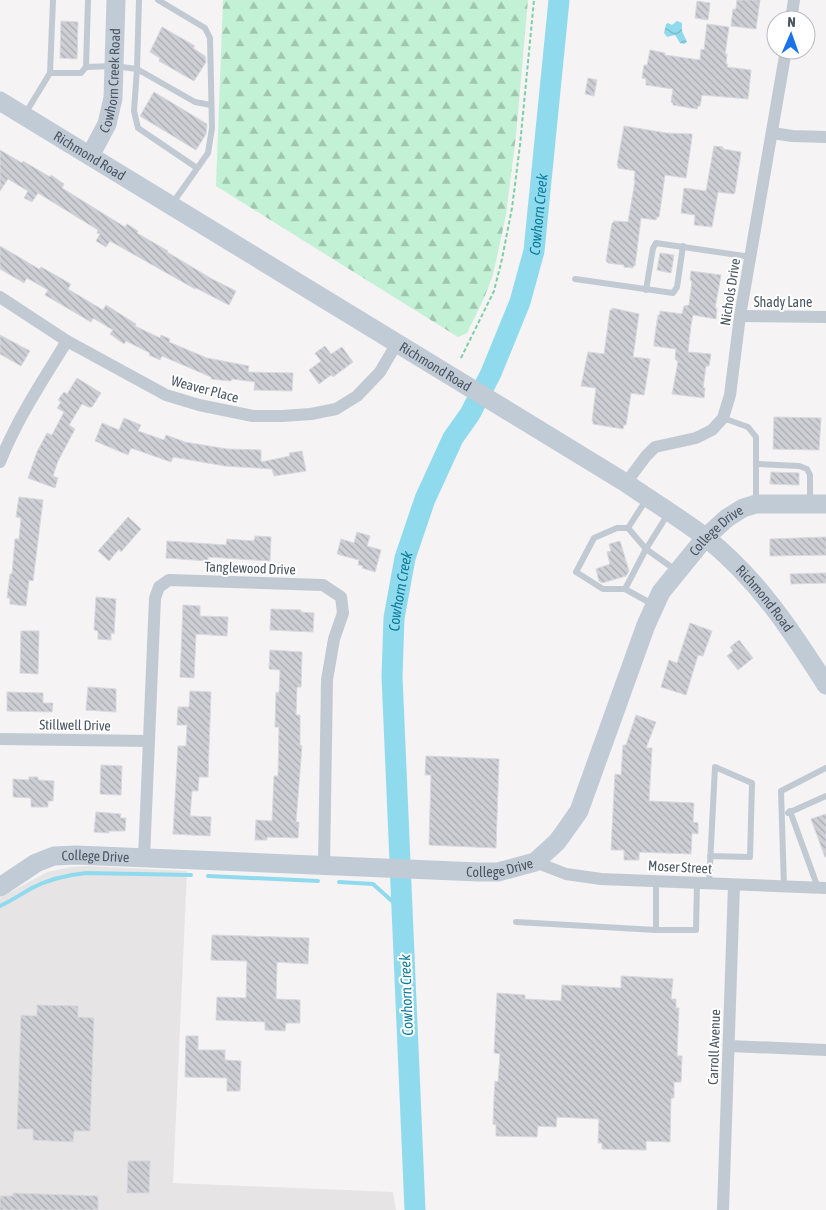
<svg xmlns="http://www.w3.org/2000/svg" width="826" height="1210" viewBox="0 0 826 1210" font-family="'Asap Condensed',sans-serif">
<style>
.education{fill:#e6e4e5}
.forest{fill:url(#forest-firs)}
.water{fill:url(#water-waves)}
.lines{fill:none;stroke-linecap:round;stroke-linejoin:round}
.stream{stroke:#90daee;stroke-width:4}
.river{stroke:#90daee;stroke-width:21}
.building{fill:url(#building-back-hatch);stroke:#d7d9de}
.path{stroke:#7ad0a6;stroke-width:2;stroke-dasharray:4 2.5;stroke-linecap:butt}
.lane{stroke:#c1cad2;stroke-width:6}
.street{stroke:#c1cad2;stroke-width:12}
.secondary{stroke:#c1cbd6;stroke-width:19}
.labels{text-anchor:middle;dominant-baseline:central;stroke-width:4;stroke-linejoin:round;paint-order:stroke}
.street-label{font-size:14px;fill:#4a5661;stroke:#fff}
.water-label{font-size:15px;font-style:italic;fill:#0c7c9b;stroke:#fff}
</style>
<defs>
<pattern id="forest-firs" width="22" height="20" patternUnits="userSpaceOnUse" patternTransform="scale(1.25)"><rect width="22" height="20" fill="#c3f1d5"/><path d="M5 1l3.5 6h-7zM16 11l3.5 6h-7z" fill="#a0c6b0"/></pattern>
<pattern id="water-waves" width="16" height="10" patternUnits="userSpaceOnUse" patternTransform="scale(1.25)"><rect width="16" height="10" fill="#90daee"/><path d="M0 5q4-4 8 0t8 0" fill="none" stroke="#78b4c4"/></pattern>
<pattern id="building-back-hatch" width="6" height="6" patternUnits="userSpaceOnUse" patternTransform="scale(1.25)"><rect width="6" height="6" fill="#cdcfd5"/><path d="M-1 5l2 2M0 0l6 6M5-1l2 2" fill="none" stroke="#a8abb0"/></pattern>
</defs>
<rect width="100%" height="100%" fill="#f5f3f3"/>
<!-- education -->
<path class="education" d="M88 866 187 871 173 1183 393 1192 396 1210H0V898L47 872 71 867Z"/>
<!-- forest -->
<path class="forest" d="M223 0H528L516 135 506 215 493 275 484 298 467 333 458 337 216 186Z"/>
<!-- water -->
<path class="water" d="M677 21 682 23V31L687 42 684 44 680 43 675 35 667 37 664 33 666 24 668 23 672 25Z"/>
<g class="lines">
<!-- stream -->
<g class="stream">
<path d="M208 876 318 881"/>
<path d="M339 882 373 884 402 910"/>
<path d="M0 906C11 901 21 894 32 888 49 879 67 875 86 873L191 875"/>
</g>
<!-- river -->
<path class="river" id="s1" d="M415 1210 392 676 394 618 405 558 425 499 453 438 470 414 491 373 520 302 534 251 559 0"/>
</g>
<!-- building -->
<g class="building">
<path d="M737 0H760L756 29 731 26 733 9H736Z"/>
<path d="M697 1 710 3 708 20 695 18Z"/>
<path d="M61 21 78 22 77 59 60 58Z"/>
<path d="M707 24 729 27 725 54H727L726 64H728L727 67 751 70 748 99 702 95 700 106H698L697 109 673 105V103L671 102 673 89 646 85V79L642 78 644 65H647L650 50 665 53V55L700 60 701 49 704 50Z"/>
<path d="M162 27 195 46 193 48 205 56 206 62 194 81 159 61 160 58 150 52Z"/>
<path d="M588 78 597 80 594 96 585 94Z"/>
<path d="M154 92 207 124 206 134 196 150 140 116Z"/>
<path d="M624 126 666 133 692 134V137L686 178 665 175 659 217H657L656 220 641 218 635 266H633V268L624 267V265L608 263 606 261 612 223H613L614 221 628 222 635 181H634L635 171 618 168V166L617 165Z"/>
<path d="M714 146 723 147V149L741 152 735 192 734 194 718 192 712 227 694 225 695 215 681 213 684 188 706 191Z"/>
<path d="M0 150 22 163 23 161 50 177 51 175 64 184 62 188 107 216 125 227 127 224 138 231 137 233 168 251 167 252 212 279 236 291 229 305 196 288 195 289 110 241 106 247 96 241 100 234 97 233 98 230 38 193 32 202 24 198 28 191 8 179 0 191Z"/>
<path d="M0 246 39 269 41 267 71 284 68 289 103 310 106 305 136 324 135 326 160 338 161 335 170 339 169 342 207 358 249 366 248 372 293 373 292 391 254 390 255 382 232 379 231 381 211 379V377L162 356 160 360 149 355 150 353 126 341 124 344 110 334 113 330 93 318 91 322 45 295 48 290 27 278 24 283 0 269Z"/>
<path d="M660 253 674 255 671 273 657 270Z"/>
<path d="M691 271 721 275 715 308H717L716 319 693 315 691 325 688 352 711 354 709 366H706L703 388H705L704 398 672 394 678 362 675 359 676 349 654 346V342L658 315H660V311L682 314 684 306 689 305 692 281 690 280Z"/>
<path d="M612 308 639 314 633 357 650 359 644 395 631 393 626 425H624L623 429 593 424V421H592L596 388 581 386 588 352 604 354 610 310H612Z"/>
<path d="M0 335 30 351 21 366 0 354Z"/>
<path d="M325 346 331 354 342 347 353 362 333 377 331 375 319 384 309 370 321 361 315 353Z"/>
<path d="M77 378 101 393 92 407H88L82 404 69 425 75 429 58 461 53 476 58 478 55 488 28 478 37 452 47 433 52 435 64 412 57 408 61 402 58 400 64 392 67 394Z"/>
<path d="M774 417 821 418 819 450 773 449Z"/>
<path d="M124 418 141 425 138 431 164 440 166 435 185 442 227 449 261 450V462L290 456 289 453 302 451 306 471 274 476 272 469 225 466 173 457 171 462 131 448 128 455 95 441 102 423 119 430Z"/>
<path d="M771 472 799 473V485L770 484Z"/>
<path d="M19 497 43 500 33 581 29 580 26 606 10 604V598H7L10 574H12L15 539H19L21 518 16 517Z"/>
<path d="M128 517 141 529 121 552 119 549 109 561 98 551Z"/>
<path d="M357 532 370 536 367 546 381 550 375 572 362 568 363 566 358 565 359 560 337 554 341 539 354 543Z"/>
<path d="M255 536 271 537 270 561 208 557V561L166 558 167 541 226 545 227 539 254 541Z"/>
<path d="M826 537V555L770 556V539Z"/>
<path d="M620 541 629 571 626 576 602 583 599 581 596 569 610 564 607 552 611 551 609 544Z"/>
<path d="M826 573V583L791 584 790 574Z"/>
<path d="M96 597 116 599 114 634 111 633V640L98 639V631L94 630Z"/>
<path d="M183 605 200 606V616L228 617 227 636 196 634 194 678 180 677Z"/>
<path d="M271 609 301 610V612L314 613 313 632 270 630Z"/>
<path d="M690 623 712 631 703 656 698 655 686 695 661 687 669 660 677 663Z"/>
<path d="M21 631H39L38 674 20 673Z"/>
<path d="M739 640 753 658 738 670 727 656 733 651 730 647Z"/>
<path d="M270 650 302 652 301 687H297L296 715H300V745L302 746 296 822H299L298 838 267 837V840H255L256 820 272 821 274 776H278L279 727H275L276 692 279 693 280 670 269 669Z"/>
<path d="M88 687 116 689V712L86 710Z"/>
<path d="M190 691 211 692 208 777H199L198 791H192L190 816 211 817 210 836 173 834 178 746H186L187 725H177L178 707H189Z"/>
<path d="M7 692 43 693V703H53L52 712 7 711Z"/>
<path d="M636 715 656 722 646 748H652L649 801 694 803 693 822 698 823V834L692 833 691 854 639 852V860H624V850H611L615 774 621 775 623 745H626Z"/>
<path d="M426 756 499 759 496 848 429 845 431 775H425Z"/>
<path d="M101 765 122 766 121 795 100 794Z"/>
<path d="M29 777H38V780L54 781 53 801H48V807H31V798L13 797V779L29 780Z"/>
<path d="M96 812 121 814 120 818H126L125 831H109V833L94 832Z"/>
<path d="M826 814V857H825L811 819Z"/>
<path d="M212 935 309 938 308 964 277 962 276 999 300 1000V1023H286L285 1031 265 1030V1022L216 1020 217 997 246 998 247 961 211 960Z"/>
<path d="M621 976 673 979 671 999H676V1008H679L677 1056H682L681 1082H674V1098H671L670 1142 646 1141V1150L602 1149V1143H598L599 1119 557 1117 556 1127 538 1126 537 1137 496 1136V1125L493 1124 494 1097 495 1081 498 1082 500 1054 494 1053 497 993 525 995V999L561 1001 562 985 621 988Z"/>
<path d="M37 1005 78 1006V1017L94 1018 90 1131H74L73 1142 33 1140V1129H17L21 1015 37 1016Z"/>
<path d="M186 1036H198V1050H225V1060L241 1061 240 1091H227V1078L185 1077Z"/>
<path d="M128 1161H150L149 1193H127Z"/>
<path d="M13 1193 98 1196V1210H0V1196H13Z"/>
</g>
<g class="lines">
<!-- path -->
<path class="path" d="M461 358 494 291 502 259 512 208 520 145 534 0"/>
<!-- lane -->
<g class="lane">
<path d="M139 0 137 69 134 111 138 128 197 168"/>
<path d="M158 0 205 28 210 38 212 128 208 153 172 204"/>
<path d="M86 67 114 66 137 69 195 102 211 105"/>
<path d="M50 73H81L86 67 88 0"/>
<path d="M25 114 50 73 53 0"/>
<path d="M575 279 673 293 677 287 683 246"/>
<path d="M646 290 653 248 656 243 751 257"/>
<path d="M723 418 748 427 756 437V503"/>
<path d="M757 464 799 466 807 469 810 475V502"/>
<path d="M668 514 646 549 677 571"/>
<path d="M628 528 646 500"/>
<path d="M625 589 646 549 628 528H617L594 538 576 572 603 589H625L654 605"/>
<path d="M790 811 818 888"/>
<path d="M788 813 826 796"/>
<path d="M656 881V930H696L697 883"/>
<path d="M709 884 715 767 752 783 750 857 710 856"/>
<path d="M784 887 781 791 826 768"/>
<path d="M516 922 656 930"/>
</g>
<!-- street -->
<g class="street">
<path d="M791 20 794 0"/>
<path d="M773 133 792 136 826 137"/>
<path d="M0 297 67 341 166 395 199 405 253 416H282L311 414 336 409 357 396 380 372 397 343"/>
<path d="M740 316 826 317"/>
<path d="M0 462C17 419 43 380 67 341"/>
<path d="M626 483 646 456 655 447 696 438 712 430 723 418 730 395 740 316 786 50"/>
<path d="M0 739 149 741"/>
<path d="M144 858 155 598 159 587 169 580 323 585 341 597 343 613 334 639 327 680 324 865"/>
<path d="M535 862 566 874 601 879 826 888"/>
<path d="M729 1046 826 1050"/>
<path d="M723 1210 734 885"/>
</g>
<!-- secondary -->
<g class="secondary">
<path id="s2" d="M0 101 626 483C652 501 680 518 705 537 756 577 792 631 826 685"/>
<path id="s3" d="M90 156 107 124 113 98 116 0"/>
<path id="s4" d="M0 887 36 863 54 856 76 855 479 872H498L535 862 557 842 565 831 579 811 646 625 661 592 705 538 727 518 743 508 756 504H826"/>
</g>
</g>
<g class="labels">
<!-- street labels -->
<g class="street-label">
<text stroke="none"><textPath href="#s3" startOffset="80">Cowhorn Creek Road</textPath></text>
<text stroke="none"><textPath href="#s2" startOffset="105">Richmond Road</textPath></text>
<text transform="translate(730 292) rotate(-81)">Nichols Drive</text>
<text x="783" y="302">Shady Lane</text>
<text stroke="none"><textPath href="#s2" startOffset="510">Richmond Road</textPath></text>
<text transform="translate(205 389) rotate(15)">Weaver Place</text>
<text stroke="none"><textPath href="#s4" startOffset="930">College Drive</textPath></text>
<text transform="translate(250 568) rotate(2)">Tanglewood Drive</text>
<text stroke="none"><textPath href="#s2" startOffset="915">Richmond Road</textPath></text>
<text transform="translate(75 725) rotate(1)">Stillwell Drive</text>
<text stroke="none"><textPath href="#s4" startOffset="104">College Drive</textPath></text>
<text stroke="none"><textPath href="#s4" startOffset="509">College Drive</textPath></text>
<text transform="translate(680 867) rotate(3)">Moser Street</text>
<text transform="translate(714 1047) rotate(-88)">Carroll Avenue</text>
</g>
<!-- water labels -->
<g class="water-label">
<text stroke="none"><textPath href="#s1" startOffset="1025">Cowhorn Creek</textPath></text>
<text stroke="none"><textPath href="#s1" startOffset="620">Cowhorn Creek</textPath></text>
<text transform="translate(406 995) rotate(-92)">Cowhorn Creek</text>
</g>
</g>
<!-- north arrow -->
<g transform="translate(791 35) rotate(2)"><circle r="24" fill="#ffffff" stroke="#b7bbc0"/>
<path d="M0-4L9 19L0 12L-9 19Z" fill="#1a73e8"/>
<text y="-8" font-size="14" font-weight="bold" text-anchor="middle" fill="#4a5661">N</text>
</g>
</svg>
